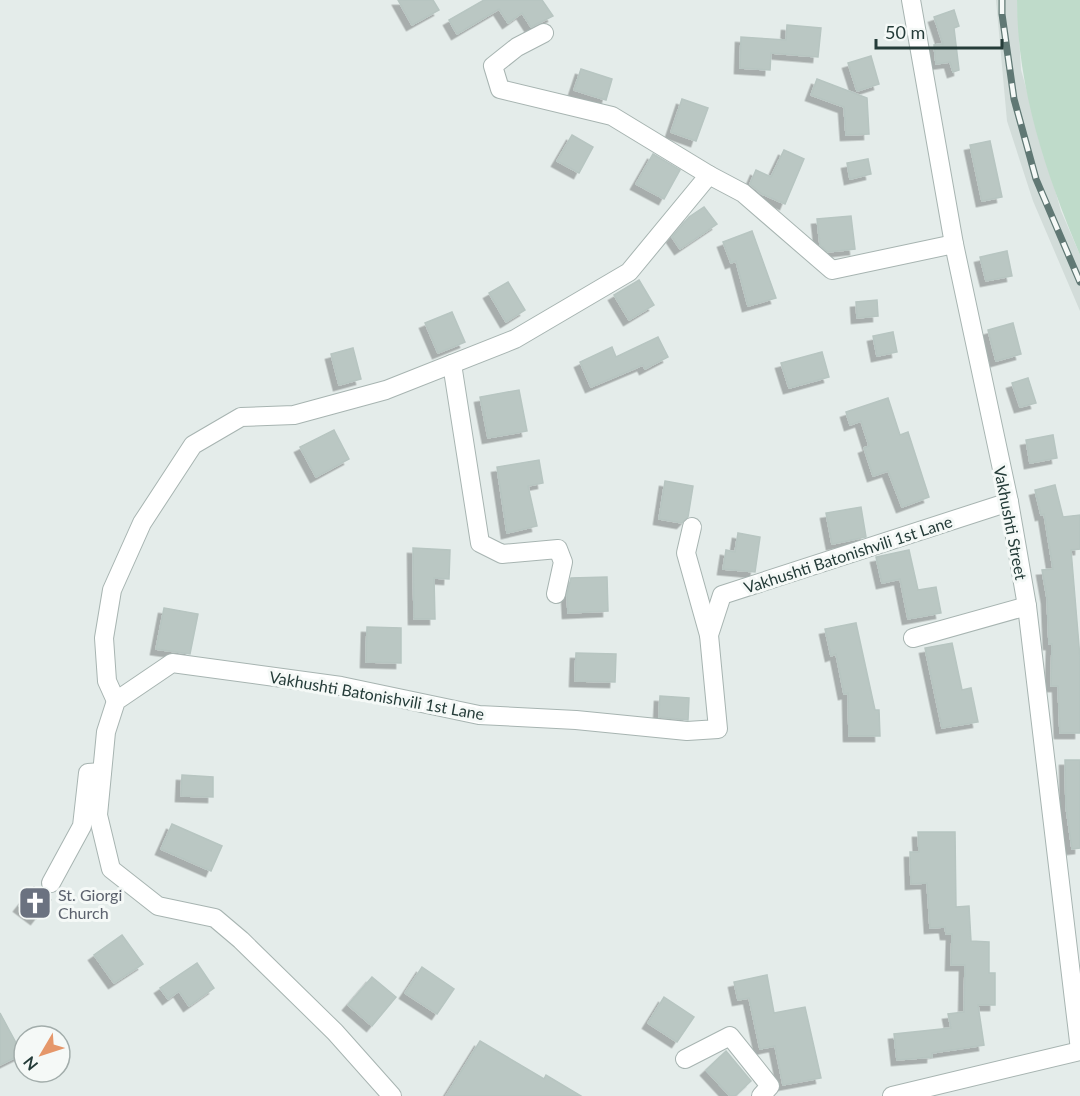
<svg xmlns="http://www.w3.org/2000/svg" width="1080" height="1096" viewBox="0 0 1080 1096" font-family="Lato,sans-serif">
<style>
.built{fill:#d2dcd9}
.green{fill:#bfdbca}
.building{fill:#bac7c3;stroke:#b7c5c1;stroke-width:1.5;filter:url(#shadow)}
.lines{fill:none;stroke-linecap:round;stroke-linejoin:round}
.minor-casing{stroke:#a7b4b1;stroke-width:20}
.minor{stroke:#fff;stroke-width:18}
.rail-casing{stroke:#607874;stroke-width:7}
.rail{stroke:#f5f9f7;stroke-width:4.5;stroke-dasharray:14;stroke-linecap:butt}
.labels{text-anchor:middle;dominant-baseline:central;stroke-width:6;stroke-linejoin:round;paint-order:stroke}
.street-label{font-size:16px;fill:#253c39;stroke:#f5f9f7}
.worship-label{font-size:16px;fill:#5b616d;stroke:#f5f9f7;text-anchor:start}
</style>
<defs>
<filter id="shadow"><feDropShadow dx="-5.5" dy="5.5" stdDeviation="0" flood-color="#0004"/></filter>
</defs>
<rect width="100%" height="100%" fill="#e4ecea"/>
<!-- built -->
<path class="built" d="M996 0H1017L1021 70 1061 211 1080 255V311L1033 201 1007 121Z"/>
<!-- green -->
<path class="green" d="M1017 0H1080V255C1046 174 1017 88 1017 0Z"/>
<!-- building -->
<g class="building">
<path d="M398 0H433L439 10 412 25Z"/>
<path d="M484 0H542L553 16 531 27 522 13 508 23 499 9 457 34 449 20Z"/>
<path d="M954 10 959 26 954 28 959 70 953 72 950 62 936 64 934 45 943 44 934 17Z"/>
<path d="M787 25 821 28 818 57 771 53 770 70 740 68 741 37 786 40Z"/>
<path d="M871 56 879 84 857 91 848 63Z"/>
<path d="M581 69 612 79 606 100 574 90Z"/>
<path d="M817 79 867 98 869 134 846 135 844 107 811 95Z"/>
<path d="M682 99 708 108 696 141 671 132Z"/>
<path d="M572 135 593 147 579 173 557 161Z"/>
<path d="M990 141 1002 197 982 201 970 145Z"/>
<path d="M784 150 804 159 785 204 762 194 750 184 756 170 771 177Z"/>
<path d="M653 154 680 170 664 199 636 184Z"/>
<path d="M868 159 871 174 850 179 847 163Z"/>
<path d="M704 207 717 224 680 249 672 237 689 217Z"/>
<path d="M851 216 855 249 828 252 820 245 817 219Z"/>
<path d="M752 231 776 298 748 306 736 261 731 263 723 242Z"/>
<path d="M1007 251 1012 276 986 281 980 257Z"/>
<path d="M639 280 654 305 629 320 614 295Z"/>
<path d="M508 282 525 310 506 322 489 293Z"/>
<path d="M877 300 878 316 857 318 856 302Z"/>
<path d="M452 312 465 342 438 353 425 323Z"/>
<path d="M1013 323 1021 354 996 361 988 330Z"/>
<path d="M893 332 897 352 877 356 873 336Z"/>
<path d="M658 337 668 357 645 369 643 365 591 387 580 362 612 347 616 357Z"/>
<path d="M353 348 361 379 339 385 331 354Z"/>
<path d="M822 352 829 377 789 388 781 363Z"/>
<path d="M1028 378 1036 403 1020 407 1012 383Z"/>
<path d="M519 390 527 431 488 438 480 397Z"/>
<path d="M888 398 900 435 908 432 929 497 902 507 888 471 873 476 864 448 869 446 861 421 850 425 846 412Z"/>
<path d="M334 430 349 459 316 477 300 447Z"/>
<path d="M1053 435 1057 458 1030 463 1026 440Z"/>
<path d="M539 460 543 483 528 486 537 526 507 533 497 467Z"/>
<path d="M665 481 693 486 688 517 682 523 659 519Z"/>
<path d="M1055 485 1063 517 1080 515V549L1071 550 1080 658V733H1060L1058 686H1051L1052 644H1049L1047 598 1042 570 1053 569 1044 514 1041 515 1035 490Z"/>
<path d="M861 507 866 537 832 544 826 513Z"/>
<path d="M738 533 760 537 755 572 723 569 726 550 735 552Z"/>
<path d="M413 548 450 550 449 579 434 578 435 619H414Z"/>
<path d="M909 550 918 590 936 587 941 613 908 619 900 579 882 583 876 557Z"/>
<path d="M607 577 608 611 568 613 567 594 571 578Z"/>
<path d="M164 608 198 614 190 654 156 649Z"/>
<path d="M856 623 875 710H879L880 736H849L848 693 844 694 836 654 831 656 825 629Z"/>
<path d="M367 627 401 628V663L366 662Z"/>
<path d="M952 643 962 690 971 688 978 722 942 728 925 648Z"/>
<path d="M576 653 616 654 615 682 575 681Z"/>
<path d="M660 696 689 698 688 720 659 717Z"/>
<path d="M1065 760H1080V848L1072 849 1066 807Z"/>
<path d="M182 775 213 777V797L181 796Z"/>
<path d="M172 824 222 846 211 871 161 849Z"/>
<path d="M918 832H955L956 907 969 906 971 941 989 942V973H995V1005H978L984 1045 932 1053V1057L897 1060 894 1034 951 1028 948 1014 964 1012 965 965H951L952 934H946L945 927 930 928 927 883 911 884 910 852H919Z"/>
<path d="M34 887 51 900 36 919 19 906Z"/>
<path d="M122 935 143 964 114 983 94 955Z"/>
<path d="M197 963 214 988 189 1006 179 991 168 999 160 988Z"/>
<path d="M422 967 454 989 437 1014 405 993Z"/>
<path d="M767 975 774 1013 805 1007 821 1078 783 1085 775 1046 760 1049 749 998 738 1000 734 982Z"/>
<path d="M372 977 396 997 372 1026 348 1005Z"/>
<path d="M664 997 694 1017 677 1042 648 1023Z"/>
<path d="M0 1013 22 1054 0 1065Z"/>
<path d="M480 1041 544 1079 546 1075 581 1096H446Z"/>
<path d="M726 1051 751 1081 735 1096H730L706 1070Z"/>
</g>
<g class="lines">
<!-- minor casing -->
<g class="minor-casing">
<g id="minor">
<path d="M911 0 954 244 1009 502 1027 606 1080 1050"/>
<path d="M544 33 517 47 493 66 500 89 612 116 709 175"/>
<path d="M452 364 480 543 502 554 558 549 563 562 556 594"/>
<path d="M692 527 686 553 709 635"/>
<path d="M913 638 1027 606"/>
<path d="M116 701 107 681 104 638 112 590 142 523 193 445 241 417 294 415 386 390 515 339 629 272 709 175 743 193 832 270 954 244"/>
<path d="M51 883 82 826 88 773 102 772"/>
<path d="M685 1059 730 1036 770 1086 761 1096"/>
<path d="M392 1096 335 1032 241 940 215 918 158 906 111 869 98 815 106 732 116 701 172 663 341 686 479 715 576 720 687 731 718 729 709 635 722 595 1009 502"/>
<path d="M892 1096 1080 1051"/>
</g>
</g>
<!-- minor -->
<use href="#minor" class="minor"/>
<!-- rail casing -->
<g class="rail-casing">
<path id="rail" d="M1002 0V14L1014 99 1036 179 1080 282"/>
</g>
<!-- rail -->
<use href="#rail" class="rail"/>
</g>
<!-- icons -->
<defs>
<g id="church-square" transform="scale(1.725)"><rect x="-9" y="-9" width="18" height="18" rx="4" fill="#6b7280" stroke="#f5f9f7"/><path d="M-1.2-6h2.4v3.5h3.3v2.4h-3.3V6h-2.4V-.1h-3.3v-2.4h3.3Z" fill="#fff"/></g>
</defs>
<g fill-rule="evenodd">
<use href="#church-square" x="35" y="903"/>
</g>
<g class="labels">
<!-- street labels -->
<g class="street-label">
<text transform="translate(1011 523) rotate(79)">Vakhushti Street</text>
<text transform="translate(848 554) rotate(-18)">Vakhushti Batonishvili 1st Lane</text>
<text transform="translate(377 695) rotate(10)">Vakhushti Batonishvili 1st Lane</text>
</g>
<!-- worship labels -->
<g class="worship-label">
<text x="58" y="894">St. Giorgi<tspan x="58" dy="18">Church</tspan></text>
</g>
</g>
<!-- north arrow -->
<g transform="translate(42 1054) rotate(231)"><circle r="28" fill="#f5f9f7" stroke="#a2adab" stroke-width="1.5"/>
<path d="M0-4.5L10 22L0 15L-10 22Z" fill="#e5976a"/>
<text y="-9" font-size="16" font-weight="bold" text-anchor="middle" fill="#253c39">N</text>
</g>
<!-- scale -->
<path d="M876 39v9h126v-9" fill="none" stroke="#253c39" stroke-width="3"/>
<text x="885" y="39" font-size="18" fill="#253c39" stroke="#f5f9f7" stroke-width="4.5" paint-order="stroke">50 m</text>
</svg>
